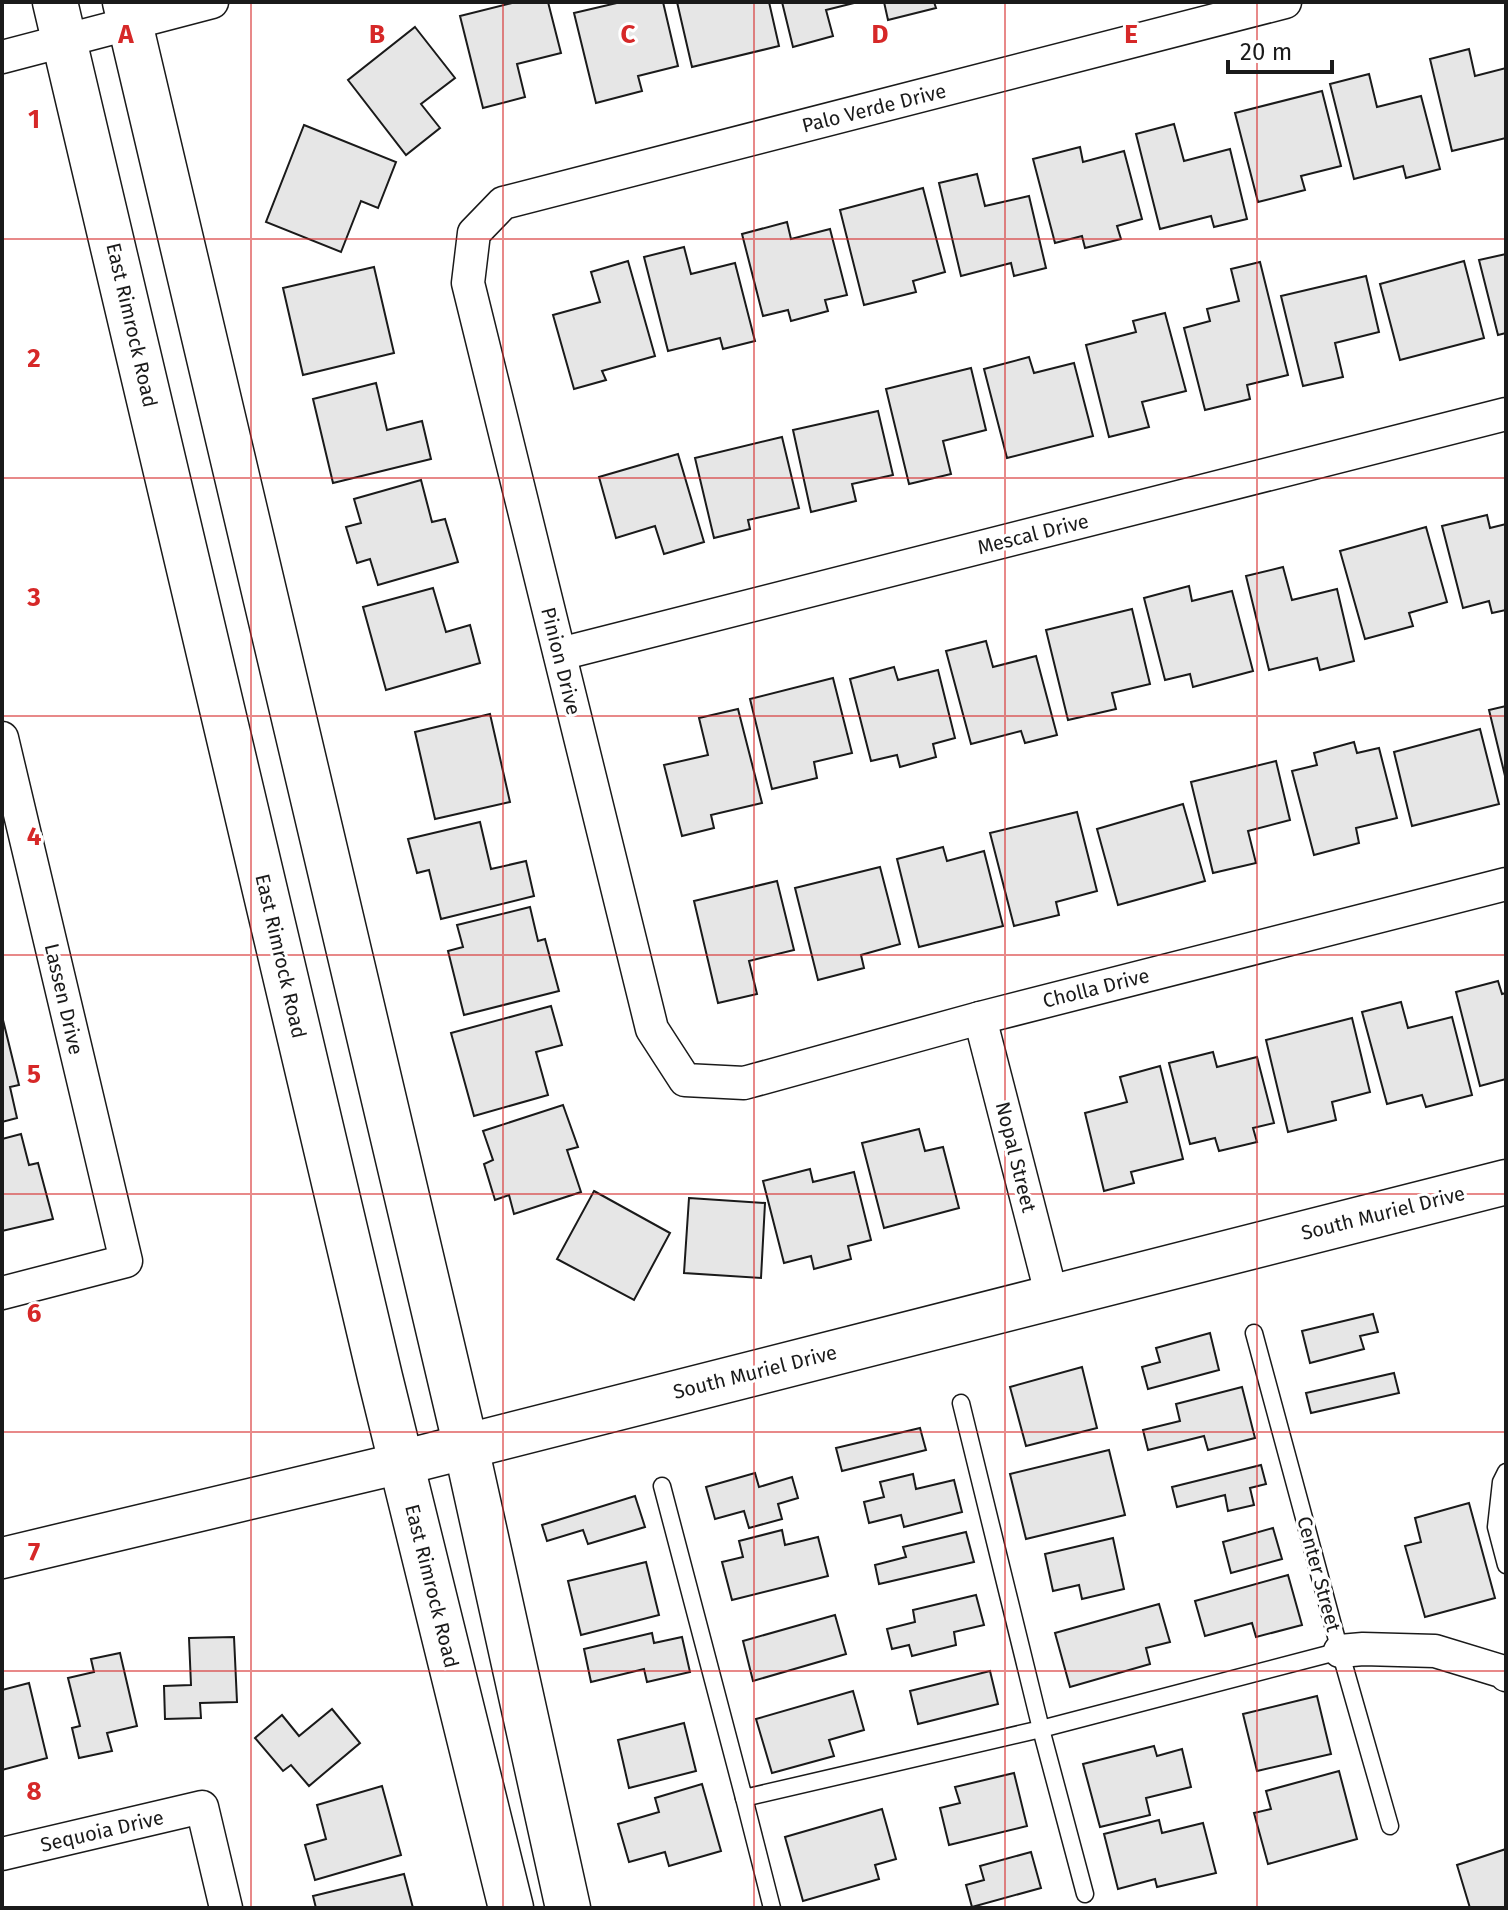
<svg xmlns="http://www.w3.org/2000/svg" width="1508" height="1910" viewBox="0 0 1508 1910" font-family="'Fira Sans',sans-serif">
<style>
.building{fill:#e6e6e6;stroke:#1a1a1a;stroke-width:2}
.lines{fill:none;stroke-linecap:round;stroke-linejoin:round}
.service-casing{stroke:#1a1a1a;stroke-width:19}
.minor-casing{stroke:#1a1a1a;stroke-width:35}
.tertiary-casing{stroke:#1a1a1a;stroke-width:43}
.secondary-casing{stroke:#1a1a1a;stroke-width:47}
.primary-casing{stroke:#1a1a1a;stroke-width:47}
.service{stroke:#fff;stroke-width:16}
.minor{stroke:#fff;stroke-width:32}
.tertiary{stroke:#fff;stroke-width:40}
.secondary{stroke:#fff;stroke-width:44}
.primary{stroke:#fff;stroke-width:44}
.grid{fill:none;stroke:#d62828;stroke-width:2;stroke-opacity:0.55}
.labels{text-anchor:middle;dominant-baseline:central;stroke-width:6;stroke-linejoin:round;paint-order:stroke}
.street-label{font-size:20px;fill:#1a1a1a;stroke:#fff}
.grid-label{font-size:26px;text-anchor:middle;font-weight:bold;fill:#d62828;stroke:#fff;stroke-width:6;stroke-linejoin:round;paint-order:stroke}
</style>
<rect width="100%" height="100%" fill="#fff"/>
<!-- building -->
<g class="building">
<path d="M516 2H548L561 53 517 64 525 97 483 108 460 16Z"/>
<path d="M621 2H663L678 66 638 76 642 91 596 103 574 13Z"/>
<path d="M677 2H769L779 46 692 67Z"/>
<path d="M782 2H858L826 10 833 36 793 47Z"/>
<path d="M884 2H934L936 8 888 20Z"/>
<path d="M415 27 455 78 421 104 440 128 406 155 348 80Z"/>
<path d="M1469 49 1475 76 1506 68V138L1452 151 1430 59Z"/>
<path d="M1369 74 1377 107 1421 96 1440 169 1406 178 1403 166 1354 179 1330 84Z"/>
<path d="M1322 91 1341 166 1301 176 1305 190 1258 202 1235 113Z"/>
<path d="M1174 124 1184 161 1230 149 1247 219 1214 227 1211 216 1160 229 1136 134Z"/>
<path d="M304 125 396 162 378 208 361 201 341 252 266 222Z"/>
<path d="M1080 147 1083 162 1124 151 1142 219 1117 226 1121 239 1085 248 1082 236 1055 243 1033 159Z"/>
<path d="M977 174 985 206 1029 196 1046 268 1014 276 1011 263 961 276 939 183Z"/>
<path d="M923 188 945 272 913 281 916 292 864 305 840 210Z"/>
<path d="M787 222 791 239 830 229 847 295 825 300 828 311 791 321 788 310 763 316 742 234Z"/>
<path d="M684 247 691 274 735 263 755 341 723 349 720 338 668 351 644 257Z"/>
<path d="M1506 254V333L1498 335 1479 260Z"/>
<path d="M628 261 655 356 602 371 606 380 574 389 553 315 600 302 591 272Z"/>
<path d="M1464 261 1484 338 1400 360 1380 284Z"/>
<path d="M1260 262 1288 375 1247 385 1250 399 1205 410 1184 328 1210 321 1207 309 1239 301 1231 269Z"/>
<path d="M374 267 394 353 303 375 283 288Z"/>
<path d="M1366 276 1379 332 1335 343 1343 377 1303 386 1281 296Z"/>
<path d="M1165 313 1186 391 1142 402 1149 427 1109 437 1086 345 1136 332 1133 321Z"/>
<path d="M1029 357 1034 373 1074 363 1093 436 1007 458 984 369Z"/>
<path d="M971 368 986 430 943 441 951 474 909 484 886 389Z"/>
<path d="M376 383 387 430 422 421 431 459 333 483 313 399Z"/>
<path d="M878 411 893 475 852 484 856 501 811 512 793 430Z"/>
<path d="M782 437 799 508 748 520 750 529 714 538 695 458Z"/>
<path d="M678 454 704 542 664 554 655 526 616 538 599 477Z"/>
<path d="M421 480 432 522 445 519 458 562 378 585 370 559 357 563 346 527 361 523 354 499Z"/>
<path d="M1487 515 1490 528 1506 524V610L1492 613 1489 601 1463 608 1442 526Z"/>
<path d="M1426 527 1447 602 1409 613 1413 626 1365 639 1340 551Z"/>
<path d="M1283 567 1292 600 1337 589 1354 661 1320 670 1317 658 1269 670 1246 576Z"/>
<path d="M1189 586 1192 601 1232 591 1253 671 1193 687 1190 674 1165 680 1144 598Z"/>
<path d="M433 588 446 632 470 625 480 663 386 690 363 607Z"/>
<path d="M1132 609 1150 684 1112 693 1116 709 1068 720 1046 630Z"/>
<path d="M986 641 993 667 1036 656 1057 735 1025 743 1021 731 971 744 946 651Z"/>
<path d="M894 667 898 680 938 670 955 738 933 744 936 757 900 767 897 755 871 761 850 679Z"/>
<path d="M833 678 852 753 814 762 817 778 772 789 750 699Z"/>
<path d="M1506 706V780L1489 710Z"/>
<path d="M738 709 762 803 711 815 714 828 682 836 664 765 708 755 699 718Z"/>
<path d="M490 714 510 802 435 819 415 732Z"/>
<path d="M1480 729 1499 804 1412 826 1394 752Z"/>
<path d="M1354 742 1357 753 1379 748 1397 818 1356 828 1359 843 1314 855 1292 771 1317 765 1314 753Z"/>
<path d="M1276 761 1290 820 1248 831 1256 863 1213 873 1191 782Z"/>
<path d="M1183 804 1205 881 1118 905 1097 829Z"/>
<path d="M1077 812 1097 891 1056 902 1059 915 1014 926 990 833Z"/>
<path d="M480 822 491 869 526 861 534 896 441 919 429 870 417 873 408 839Z"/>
<path d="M943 847 947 861 984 851 1003 926 919 947 897 859Z"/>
<path d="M880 867 900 944 861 955 864 968 818 980 795 888Z"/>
<path d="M777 881 794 950 749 961 757 994 718 1003 694 901Z"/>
<path d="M530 907 538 941 545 939 559 991 464 1015 448 951 463 947 457 925Z"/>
<path d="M1498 981 1502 994 1506 993V1079L1480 1086 1456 992Z"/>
<path d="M1401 1002 1408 1028 1452 1017 1472 1095 1426 1107 1422 1095 1387 1104 1362 1012Z"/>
<path d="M551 1006 562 1045 536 1052 548 1095 474 1116 451 1033Z"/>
<path d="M1352 1018 1370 1092 1332 1102 1336 1120 1288 1132 1266 1040Z"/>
<path d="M2 1020H3L19 1085 10 1087 17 1118 2 1122Z"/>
<path d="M1213 1052 1217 1067 1257 1057 1274 1123 1253 1128 1257 1142 1219 1151 1215 1138 1190 1144 1169 1063Z"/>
<path d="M1160 1066 1183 1159 1131 1172 1134 1183 1104 1191 1085 1113 1127 1102 1120 1077Z"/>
<path d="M563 1105 578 1147 567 1150 581 1192 514 1214 509 1195 495 1200 484 1164 493 1160 483 1131Z"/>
<path d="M919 1129 925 1151 943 1147 959 1208 884 1228 862 1143Z"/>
<path d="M21 1134 29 1165 38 1163 53 1219 2 1231V1139Z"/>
<path d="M810 1169 813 1182 854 1172 871 1240 848 1246 851 1259 814 1269 811 1256 784 1263 763 1181Z"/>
<path d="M594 1191 670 1233 634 1300 557 1259Z"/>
<path d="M689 1198 765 1203 761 1278 684 1273Z"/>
<path d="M1373 1314 1378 1332 1360 1336 1364 1349 1310 1363 1302 1331Z"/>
<path d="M1210 1333 1219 1370 1148 1389 1142 1367 1160 1362 1156 1348Z"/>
<path d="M1082 1367 1097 1428 1026 1446 1010 1387Z"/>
<path d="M1394 1373 1399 1393 1311 1413 1306 1393Z"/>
<path d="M1242 1387 1255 1438 1208 1450 1204 1436 1148 1450 1143 1430 1180 1421 1176 1404Z"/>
<path d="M920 1428 926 1450 842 1471 836 1448Z"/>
<path d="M1109 1450 1125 1515 1026 1539 1010 1474Z"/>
<path d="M1261 1465 1266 1484 1250 1488 1254 1505 1228 1511 1225 1495 1177 1507 1172 1487Z"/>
<path d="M755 1473 759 1487 792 1477 798 1498 778 1504 782 1519 749 1528 744 1511 715 1519 706 1487Z"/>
<path d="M913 1474 916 1489 954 1480 962 1512 904 1527 901 1515 869 1523 864 1502 884 1497 880 1482Z"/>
<path d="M635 1496 645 1527 588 1544 583 1530 547 1541 542 1525Z"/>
<path d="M1469 1503 1495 1598 1425 1617 1405 1546 1421 1542 1415 1518Z"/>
<path d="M1273 1528 1282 1559 1231 1573 1223 1542Z"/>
<path d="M782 1530 785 1545 818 1537 828 1576 732 1600 722 1562 743 1557 739 1541Z"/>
<path d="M966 1532 974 1562 879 1584 875 1565 906 1557 903 1547Z"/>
<path d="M1113 1538 1124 1589 1082 1599 1079 1585 1053 1591 1045 1554Z"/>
<path d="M646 1562 659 1615 581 1635 568 1581Z"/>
<path d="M1288 1575 1302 1625 1256 1637 1252 1623 1205 1636 1195 1601Z"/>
<path d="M976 1595 984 1625 954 1632 956 1645 912 1656 909 1645 892 1649 887 1629 915 1622 913 1610Z"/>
<path d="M1159 1604 1170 1642 1146 1648 1150 1664 1070 1687 1055 1633Z"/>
<path d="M835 1615 846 1654 753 1681 743 1641Z"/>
<path d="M652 1633 654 1643 682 1637 690 1672 647 1682 644 1669 591 1682 584 1649Z"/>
<path d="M234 1637 237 1702 200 1703 201 1718 165 1719 164 1686 191 1685 189 1638Z"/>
<path d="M120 1653 137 1726 107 1733 112 1751 79 1758 72 1728 80 1726 68 1678 94 1672 91 1659Z"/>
<path d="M990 1671 998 1704 918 1724 910 1691Z"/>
<path d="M29 1683 47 1758 2 1770V1690Z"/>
<path d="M853 1691 864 1730 829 1740 834 1756 772 1773 756 1719Z"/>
<path d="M1317 1696 1331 1754 1257 1771 1243 1714Z"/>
<path d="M332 1709 360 1743 309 1786 291 1765 283 1771 255 1738 282 1715 299 1736Z"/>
<path d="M684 1723 696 1771 629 1788 618 1740Z"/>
<path d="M1154 1746 1157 1756 1182 1749 1191 1787 1146 1798 1150 1815 1100 1827 1083 1764Z"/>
<path d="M1339 1771 1357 1839 1268 1864 1254 1813 1271 1809 1266 1791Z"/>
<path d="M1014 1773 1027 1826 949 1845 940 1808 960 1803 955 1787Z"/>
<path d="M702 1784 721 1851 669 1866 665 1852 629 1862 618 1824 659 1812 655 1798Z"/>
<path d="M382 1786 401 1855 315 1880 305 1845 326 1839 317 1805Z"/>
<path d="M882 1809 896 1859 875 1865 879 1879 803 1901 785 1837Z"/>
<path d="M1159 1820 1162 1833 1203 1823 1216 1873 1157 1887 1155 1879 1118 1889 1104 1834Z"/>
<path d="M1506 1849V1908H1470L1457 1865Z"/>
<path d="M1031 1852 1041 1888 972 1907 966 1885 984 1880 980 1866Z"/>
<path d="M404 1874 413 1908H316L313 1896Z"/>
</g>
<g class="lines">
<!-- service casing -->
<g class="service-casing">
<g id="service">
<path d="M1254 1333 1340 1651 1390 1826"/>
<path d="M1506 1472 1501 1482 1496 1527 1506 1565"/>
<path d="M662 1486 744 1798 1041 1729 961 1403"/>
<path d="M744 1798 772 1908"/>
<path d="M1085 1894 1041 1729 1340 1651"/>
</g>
</g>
<!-- minor casing -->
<g class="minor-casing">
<g id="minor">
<path d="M1285 2 503 203 474 233 468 283 652 1029 685 1080 744 1083 980 1018 1506 884"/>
<path d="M2 57 212 2"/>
<path d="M560 654 1506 414"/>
<path d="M2 738 126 1261 2 1293"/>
<path d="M980 1018 1052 1297"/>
<path d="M1340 1651 1363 1649 1435 1651 1504 1672 1506 1675"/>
<path d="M2 1854 202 1807 226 1908"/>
</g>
</g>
<!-- tertiary casing -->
<g class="tertiary-casing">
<path id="tertiary" d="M2 1558 401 1463"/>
</g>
<!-- secondary casing -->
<g class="secondary-casing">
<path id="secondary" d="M401 1463 1506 1182"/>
</g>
<!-- primary casing -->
<g class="primary-casing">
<g id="primary">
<path d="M55 2 380 1377 511 1908"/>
<path d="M125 2 466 1447 568 1908"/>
</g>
</g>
<!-- service -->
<use href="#service" class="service"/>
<!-- minor -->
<use href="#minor" class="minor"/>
<!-- tertiary -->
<use href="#tertiary" class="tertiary"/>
<!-- secondary -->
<use href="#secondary" class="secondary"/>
<!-- primary -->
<use href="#primary" class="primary"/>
</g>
<!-- grid -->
<path class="grid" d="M251 2V1908M503 2V1908M754 2V1908M1005 2V1908M1257 2V1908M2 239H1506M2 478H1506M2 716H1506M2 955H1506M2 1194H1506M2 1432H1506M2 1671H1506"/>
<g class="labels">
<!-- street labels -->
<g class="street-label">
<text transform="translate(874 108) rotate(-14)">Palo Verde Drive</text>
<text transform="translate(132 325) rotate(77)">East Rimrock Road</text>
<text transform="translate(1033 534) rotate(-14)">Mescal Drive</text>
<text transform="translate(561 661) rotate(76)">Pinion Drive</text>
<text transform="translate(281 956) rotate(77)">East Rimrock Road</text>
<text transform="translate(1096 988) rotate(-14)">Cholla Drive</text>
<text transform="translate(64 999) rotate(77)">Lassen Drive</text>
<text transform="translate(1016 1157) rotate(76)">Nopal Street</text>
<text transform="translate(1383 1213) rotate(-14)">South Muriel Drive</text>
<text transform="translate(755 1372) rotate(-14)">South Muriel Drive</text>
<text transform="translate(1319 1574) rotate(75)">Center Street</text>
<text transform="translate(432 1586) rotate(76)">East Rimrock Road</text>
<text transform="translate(102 1831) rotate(-13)">Sequoia Drive</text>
</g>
</g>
<g class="grid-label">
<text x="126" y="43">A</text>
<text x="377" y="43">B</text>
<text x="628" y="43">C</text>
<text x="880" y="43">D</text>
<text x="1131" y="43">E</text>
<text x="34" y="128">1</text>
<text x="34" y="367">2</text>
<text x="34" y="606">3</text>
<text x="34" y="845">4</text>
<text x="34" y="1083">5</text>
<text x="34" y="1322">6</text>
<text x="34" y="1561">7</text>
<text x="34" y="1800">8</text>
</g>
<!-- border -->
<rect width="1508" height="1910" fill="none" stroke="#1a1a1a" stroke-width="8"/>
<!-- scale -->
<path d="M1228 60v12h104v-12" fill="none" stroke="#1a1a1a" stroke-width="4"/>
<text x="1240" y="60" font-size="24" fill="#1a1a1a" stroke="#ffffff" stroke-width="6" paint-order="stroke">20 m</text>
</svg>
